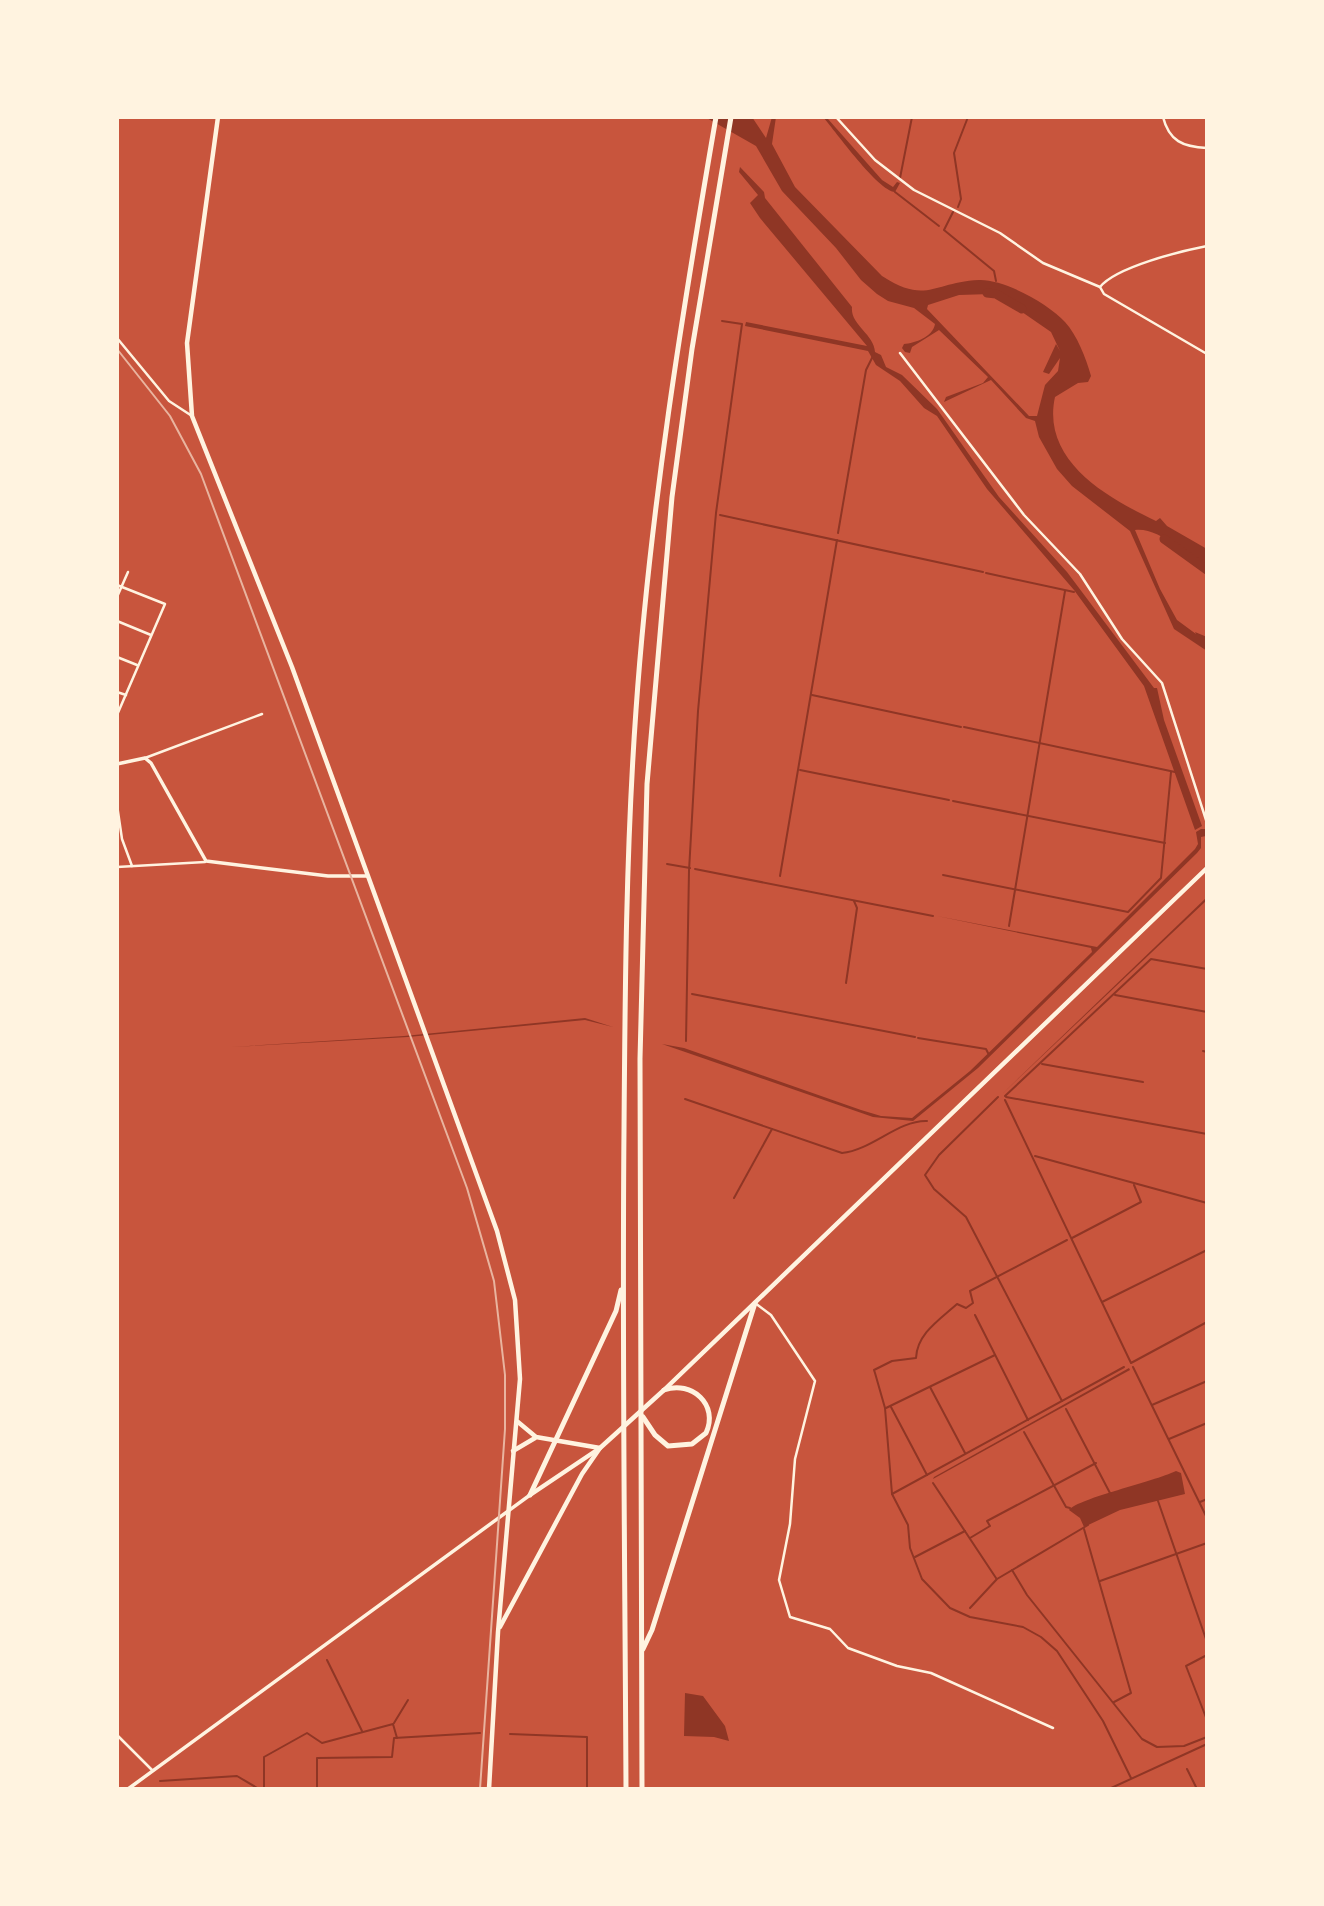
<svg xmlns="http://www.w3.org/2000/svg" width="1324" height="1906" viewBox="0 0 1324 1906" font-family="'Alegreya Sans',sans-serif">
<style>
.water{fill:#8f3625;fill-rule:evenodd}
.lines{fill:none;stroke-linecap:round;stroke-linejoin:round}
.stream{stroke:#8f3625;stroke-width:2}
.river{stroke:#8f3625;stroke-width:9}
.minor{stroke:#fff3e0;stroke-width:2.5}
.tertiary{stroke:#fff3e0;stroke-width:3.5}
.secondary{stroke:#fff3e0;stroke-width:3.5}
.primary{stroke:#fff3e0;stroke-width:4.5}
.trunk{stroke:#fff3e0;stroke-width:4.5}
.motorway{stroke:#fff3e0;stroke-width:5}
.rail{stroke:#e9b49f;stroke-width:2}
</style>
<rect width="100%" height="100%" fill="#c8553d"/>
<!-- water -->
<g class="water">
<path d="M705 117H752L766 138 772 117H776L772 144 795 187 882 276C927 305 933 282 979 280 1004 279 1049 304 1065 322 1077 335 1086 358 1091 376L1088 382 1078 383 1055 397C1041 461 1108 498 1156 521L1160 518 1167 526 1207 549V570C1186 557 1161 527 1135 530L1160 589 1177 620 1196 634 1195 632 1207 637V651L1174 629 1130 531 1072 486 1057 469 1039 437 1035 421 1026 418 991 380 944 402 946 397 983 383 988 377 939 330 912 347 910 353 905 352 902 348 904 344C915 343 933 337 935 324L914 308 888 301 877 294 861 280 836 248 782 191 756 146ZM959 295 991 294 1009 298 1022 312 1051 332 1060 351 1056 344 1043 372 1049 374 1060 358 1058 371 1045 385 1037 416H1029L927 309 928 305Z"/>
<path d="M823 117 828 119 882 180 893 187 897 182 900 183 895 192C878 191 836 132 823 117Z"/>
<path d="M740 167 764 192 765 198 852 307C850 325 874 334 875 352L881 355 886 367 902 375 937 409 999 497 1067 572 1154 688H1157L1164 720 1202 826 1195 830 1144 686 1074 590 987 489 937 416 924 408 900 381 876 365 868 351 745 326 746 322 867 346 760 218 750 203 758 195 739 172Z"/>
<path d="M1201 829H1205L1206 836 1201 837V848L1197 853 978 1068 913 1121 873 1117 662 1044 684 1048 861 1110 881 1116 912 1118 970 1071 1092 952 1091 948 937 916 1097 947 1195 849 1198 844 1196 832Z"/>
<path d="M1207 897V900L1001 1095Z"/>
<path d="M585 1018 613 1027 585 1020 408 1037 232 1047 404 1036Z"/>
<path d="M1129 1368 1130 1370 933 1479 934 1477Z"/>
<path d="M1176 1471 1181 1473 1185 1494 1120 1510 1084 1527 1080 1518 1069 1510C1079 1498 1153 1482 1176 1471Z"/>
<path d="M685 1693 703 1696 725 1726 729 1741 714 1737 684 1736Z"/>
</g>
<g class="lines">
<!-- stream -->
<g class="stream">
<path d="M900 178 912 117"/>
<path d="M895 192 939 226"/>
<path d="M958 207 961 199 954 153 968 117"/>
<path d="M953 212 944 230 994 271 996 281"/>
<path d="M720 515 983 572"/>
<path d="M838 533 866 370 874 354"/>
<path d="M986 573 1074 592"/>
<path d="M812 695 961 727"/>
<path d="M964 727 1175 772"/>
<path d="M800 770 949 800"/>
<path d="M953 801 1165 843"/>
<path d="M667 864 690 868"/>
<path d="M695 869 933 916"/>
<path d="M943 875 1128 912 1161 878 1171 772"/>
<path d="M780 876 837 540"/>
<path d="M1009 926 1065 591"/>
<path d="M846 983 857 908 854 901"/>
<path d="M692 994 915 1037"/>
<path d="M1115 995 1207 1012"/>
<path d="M918 1038 986 1049 988 1053"/>
<path d="M686 1041 689 871 698 711 716 513 742 324 722 321"/>
<path d="M1203 1051 1207 1052"/>
<path d="M1042 1064 1143 1082"/>
<path d="M1005 1096 1151 959 1207 969"/>
<path d="M998 1097 939 1155 925 1175 934 1189 966 1217 1062 1401"/>
<path d="M1006 1097 1207 1134"/>
<path d="M685 1099 842 1153C872 1150 898 1120 927 1121"/>
<path d="M1005 1100 1131 1363 1207 1322"/>
<path d="M1035 1156 1207 1203"/>
<path d="M734 1198 772 1129"/>
<path d="M1072 1238 1141 1202 1134 1185"/>
<path d="M1067 1240 970 1291 973 1303 966 1308 957 1304C939 1320 917 1334 916 1358L892 1361 874 1370 875 1373 885 1408 892 1494 908 1525 910 1548 922 1579 950 1608 970 1617 1023 1627 1041 1637 1057 1651 1103 1721 1131 1778"/>
<path d="M1102 1302 1207 1250"/>
<path d="M975 1315 1028 1420"/>
<path d="M1133 1367 1207 1518"/>
<path d="M930 1387 965 1453"/>
<path d="M1152 1405 1207 1381"/>
<path d="M891 1407 927 1475"/>
<path d="M886 1408 995 1355"/>
<path d="M1066 1409 1111 1495"/>
<path d="M1024 1432 1066 1507 1070 1508"/>
<path d="M1169 1439 1207 1423"/>
<path d="M933 1483 996 1578"/>
<path d="M892 1494 1124 1367"/>
<path d="M1158 1501 1207 1642"/>
<path d="M1200 1502 1207 1499"/>
<path d="M1084 1529 1131 1693 1114 1702"/>
<path d="M970 1538 990 1526 987 1521 1096 1463"/>
<path d="M915 1557 965 1531"/>
<path d="M1012 1570 1027 1595 1142 1739 1157 1747 1184 1746 1207 1737"/>
<path d="M1100 1581 1207 1543"/>
<path d="M970 1608 997 1579 1088 1525"/>
<path d="M1207 1655 1186 1666 1207 1720"/>
<path d="M327 1660 362 1731"/>
<path d="M394 1723 408 1700"/>
<path d="M510 1734 587 1737V1789"/>
<path d="M1187 1769 1197 1789"/>
<path d="M160 1781 237 1776 259 1789"/>
<path d="M264 1789V1757L307 1733 322 1743 393 1724 397 1738"/>
<path d="M317 1789V1758L392 1757 394 1738 480 1733"/>
<path d="M1109 1789 1207 1744"/>
</g>
<!-- river -->
<g class="river">
<path d="M987 293 996 294 1022 309"/>
<path d="M1164 539 1207 570"/>
</g>
<!-- minor -->
<g class="minor">
<path d="M836 117 875 160 914 190 1000 233 1043 263 1100 287"/>
<path d="M1163 117C1169 141 1183 147 1207 148"/>
<path d="M1207 246C1181 251 1116 267 1100 287L1104 294 1207 354"/>
<path d="M117 338 169 401 192 416"/>
<path d="M900 353 1024 515 1080 574 1122 639 1162 683 1207 823"/>
<path d="M117 585 165 604 117 715"/>
<path d="M117 597 128 572"/>
<path d="M117 621 151 635"/>
<path d="M117 657 137 665"/>
<path d="M117 692 126 695"/>
<path d="M145 758 262 714"/>
<path d="M117 805 122 839 132 866"/>
<path d="M117 867 205 862"/>
<path d="M755 1303 771 1315 815 1381 795 1459 790 1524 779 1580 790 1617 830 1629 848 1648 897 1666 931 1673 1053 1728"/>
<path d="M117 1735 152 1770"/>
</g>
<!-- tertiary -->
<path class="tertiary" d="M117 764 145 758 151 763 206 861 328 876H368"/>
<!-- secondary -->
<path class="secondary" d="M128 1789 530 1495"/>
<!-- primary -->
<g class="primary">
<path d="M218 117 187 343 192 416 292 667 368 876 497 1231 515 1300 520 1379 498 1632 489 1789"/>
<path d="M513 1451 535 1438"/>
<path d="M500 1627 582 1474 600 1448 536 1437 518 1422"/>
</g>
<!-- trunk -->
<path class="trunk" d="M530 1495 600 1448 664 1390 1207 868"/>
<!-- motorway -->
<g class="motorway">
<path d="M643 1417 655 1435 668 1446 692 1444 706 1433C719 1405 692 1380 664 1390"/>
<path d="M530 1495 616 1311 621 1290"/>
<path d="M643 1649 652 1630 755 1303"/>
<path d="M626 1789C625 1570 622 1350 624 1131 625 991 626 850 636 710 650 511 682 314 716 117"/>
<path d="M642 1789 640 1059 647 784 672 497 692 349 731 117"/>
</g>
<!-- rail -->
<path class="rail" d="M117 349 170 416 201 474 467 1188 494 1281 505 1375V1429L480 1789"/>
</g>
<!-- border -->
<rect width="1324" height="1906" fill="none" stroke="#fff3e0" stroke-width="238"/>
</svg>
